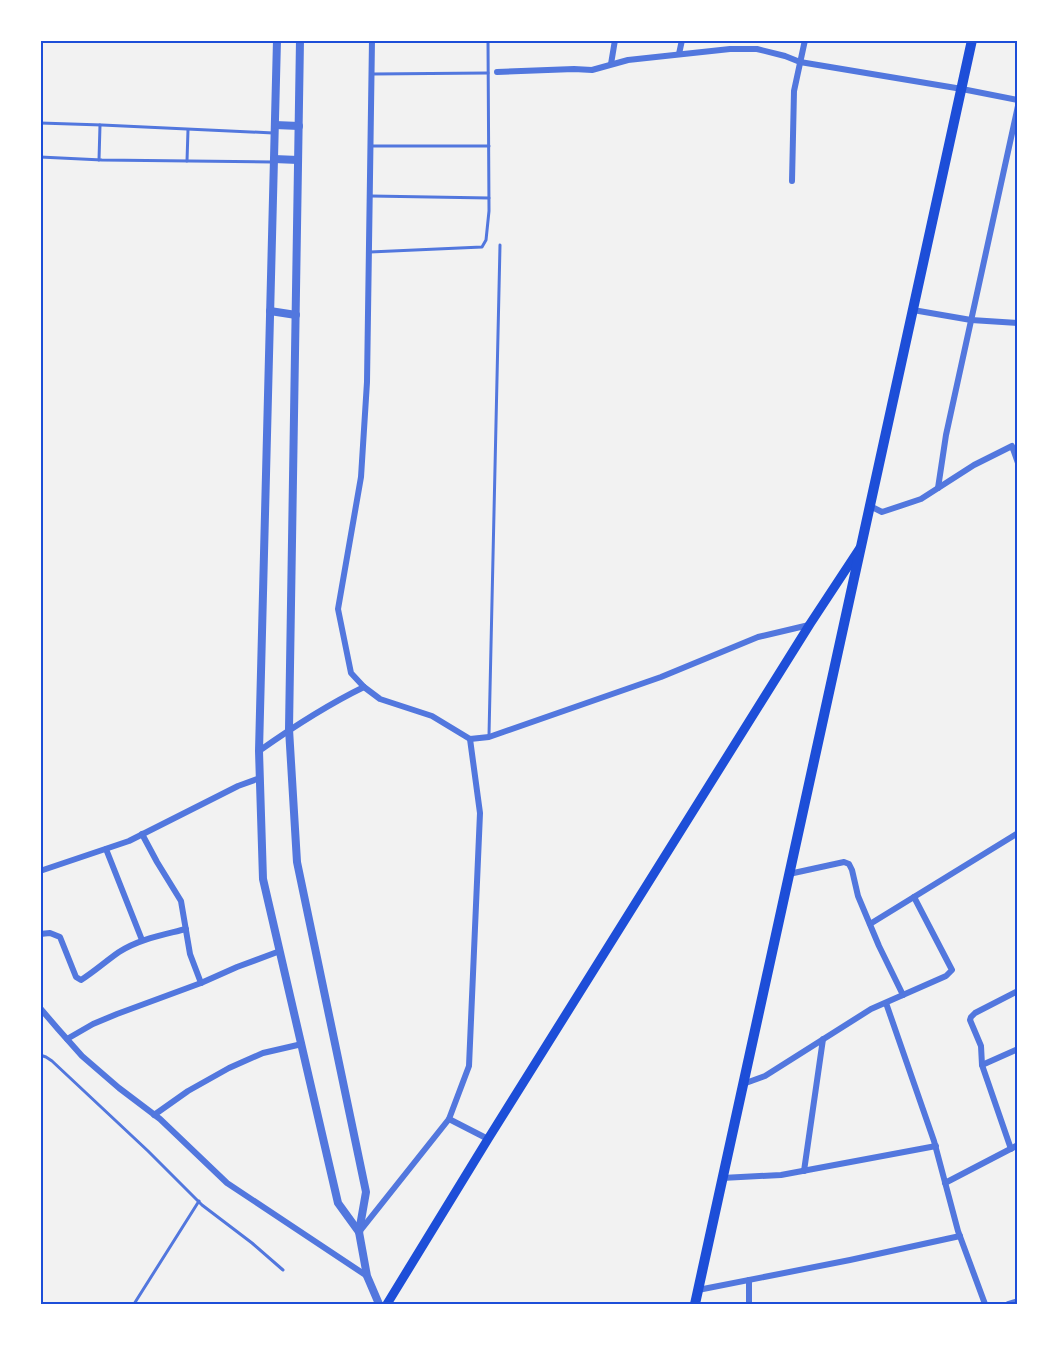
<svg xmlns="http://www.w3.org/2000/svg" width="1058" height="1345" viewBox="0 0 1058 1345" font-family="'Varela Round',sans-serif">
<style>
.lines{fill:none;stroke-linecap:round;stroke-linejoin:round}
.service{stroke:#5277de;stroke-width:3}
.minor{stroke:#5277de;stroke-width:6}
.tertiary{stroke:#5277de;stroke-width:8}
.secondary{stroke:#1d4ed8;stroke-width:9}
.primary{stroke:#1d4ed8;stroke-width:10}
.neatline{fill:none;stroke:#1d4ed8;stroke-width:2}
</style>
<rect width="100%" height="100%" fill="#f2f2f2"/>
<g class="lines">
<!-- service -->
<g class="service">
<path d="M373 74 488 73"/>
<path d="M40 123 102 125 273 133"/>
<path d="M370 146H489"/>
<path d="M40 157 102 160 272 162"/>
<path d="M99 160 100 125"/>
<path d="M187 161 188 130"/>
<path d="M371 196 489 198"/>
<path d="M370 252 482 247 486 240 489 211 488 40"/>
<path d="M489 735 500 245"/>
<path d="M40 1055 46 1057 52 1061 148 1151 202 1205 252 1243 283 1270"/>
<path d="M134 1304 199 1201"/>
</g>
<!-- minor -->
<g class="minor">
<path d="M372 40 367 382 361 477 338 609 351 673 364 687 380 699 432 716 470 739 489 737 661 677 758 637 809 625"/>
<path d="M679 54 682 40"/>
<path d="M611 64 615 40"/>
<path d="M497 72 574 69 592 70 628 60 730 49H757L785 56 800 62 962 89 1018 100"/>
<path d="M792 181 794 91 805 40"/>
<path d="M913 310 971 320 1018 323"/>
<path d="M938 488 946 435 1018 106"/>
<path d="M870 506 882 512 921 499 974 465 1012 446 1018 463"/>
<path d="M259 751C293 727 327 705 364 687"/>
<path d="M142 834 157 862 181 901 190 954 201 983"/>
<path d="M106 849 142 940"/>
<path d="M40 871 129 841 238 786 260 778"/>
<path d="M789 874 844 862 849 864 852 870 858 896 879 946 903 995"/>
<path d="M870 924 1018 833"/>
<path d="M40 934 50 933 60 937 76 977 81 980C95 971 106 961 119 952 139 939 163 935 186 929"/>
<path d="M886 1003 934 1141 958 1231 985 1304"/>
<path d="M40 1008 58 1029 82 1056 119 1088 160 1119 227 1183 367 1276"/>
<path d="M67 1039 93 1024 117 1014 201 983 237 967 280 951"/>
<path d="M982 1065 1018 1049"/>
<path d="M743 1084 765 1076 871 1009 946 976 952 970 914 897"/>
<path d="M154 1115 188 1091 229 1068 263 1053 302 1044"/>
<path d="M449 1119 488 1139"/>
<path d="M1011 1149 982 1065 981 1046 970 1020 971 1017 975 1013 1018 991"/>
<path d="M804 1171 823 1039"/>
<path d="M722 1178 781 1175 936 1146"/>
<path d="M945 1183 1018 1145"/>
<path d="M360 1231 449 1119 469 1066 480 813 470 739"/>
<path d="M698 1290 850 1260 960 1236"/>
<path d="M749 1304V1280"/>
<path d="M1008 1304 1018 1301"/>
</g>
<!-- tertiary -->
<g class="tertiary">
<path d="M277 40 259 751 263 879 338 1203 359 1232"/>
<path d="M300 40 289 729 297 862 366 1192 359 1232 367 1276 379 1304"/>
<path d="M275 125 299 126"/>
<path d="M274 159 298 160"/>
<path d="M270 311 296 315"/>
</g>
<!-- secondary -->
<path class="secondary" d="M387 1304 488 1139 810 624 860 548"/>
<!-- primary -->
<path class="primary" d="M695 1304 972 40"/>
</g>
<!-- border -->
<rect width="1058" height="1345" fill="none" stroke="#ffffff" stroke-width="84"/>
<rect x="42" y="42" width="974" height="1261" class="neatline"/>
</svg>
